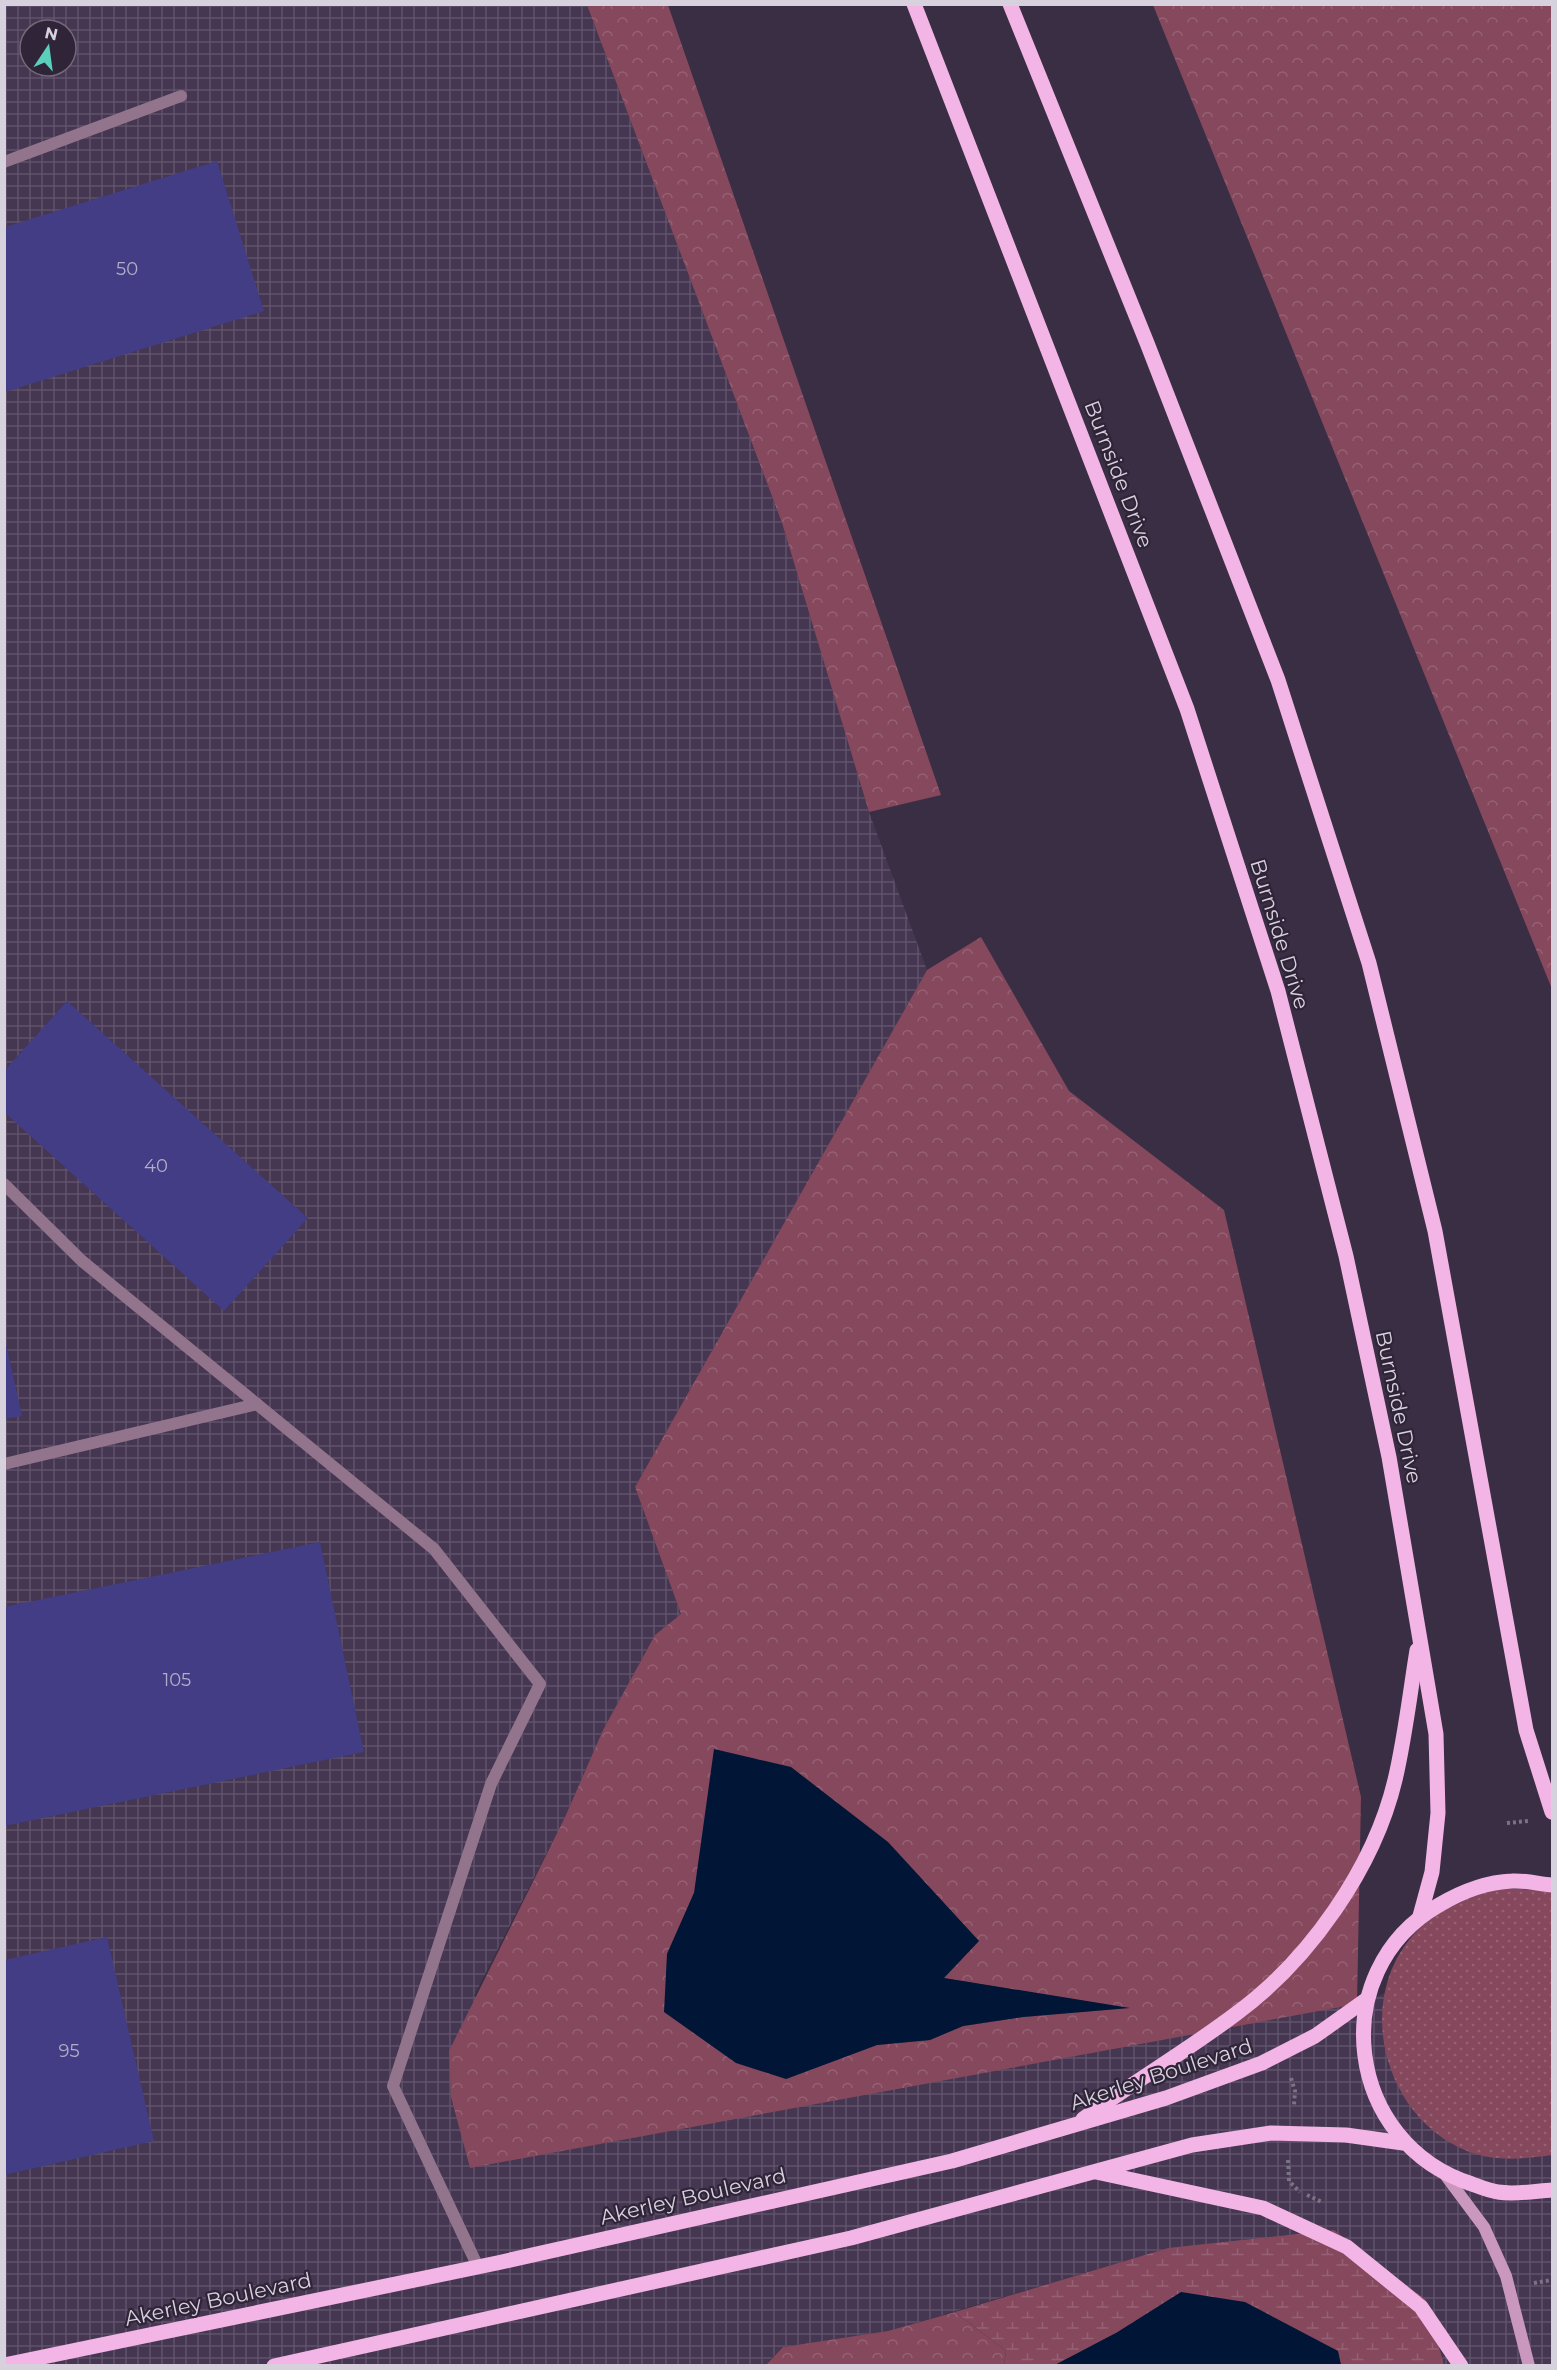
<svg xmlns="http://www.w3.org/2000/svg" width="1557" height="2370" viewBox="0 0 1557 2370" font-family="Montserrat,sans-serif">
<style>
.industrial{fill:url(#industrial-grid);fill-rule:evenodd}
.grass{fill:url(#grass-dots)}
.forest{fill:url(#forest-crowns);fill-rule:evenodd}
.wetland{fill:url(#wetland-marsh)}
.water{fill:#011636}
.building{fill:#423d84}
.lines{fill:none;stroke-linecap:round;stroke-linejoin:round}
.path{stroke:#7b7283;stroke-width:4;stroke-dasharray:3 3;stroke-linecap:butt}
.service{stroke:#93748d;stroke-width:12}
.secondary{stroke:#ca98bf;stroke-width:12}
.primary{stroke:#f3b4e6;stroke-width:15}
.labels{text-anchor:middle;dominant-baseline:central;stroke-width:4.5;stroke-linejoin:round;paint-order:stroke}
.number-label{font-size:18px;fill:#b2acc8}
.street-label{font-size:21px;fill:#d7d1de;stroke:#2f2438}
</style>
<defs>
<pattern id="industrial-grid" width="8" height="8" patternUnits="userSpaceOnUse" patternTransform="scale(1.5)"><rect width="8" height="8" fill="#453651"/><path d="M0 4h8M4 0v8" fill="none" stroke="#5f526a"/></pattern>
<pattern id="grass-dots" width="8" height="8" patternUnits="userSpaceOnUse" patternTransform="scale(1.5)"><rect width="8" height="8" fill="#85485d"/><path d="M2 2h.1M6 6h.1" fill="none" stroke="#966174" stroke-width="1.8" stroke-linecap="round"/></pattern>
<pattern id="forest-crowns" width="20" height="18" patternUnits="userSpaceOnUse" patternTransform="scale(1.5)"><rect width="20" height="18" fill="#85485d"/><path d="M2 6a3 3 0 1 1 6 0M12 15a3 3 0 1 1 6 0" fill="none" stroke="#966174"/></pattern>
<pattern id="wetland-marsh" width="20" height="14" patternUnits="userSpaceOnUse" patternTransform="scale(1.5)"><rect width="20" height="14" fill="#85485d"/><path d="M1 5h8M5 5V1M11 12h8M15 12V8" fill="none" stroke="#966174"/></pattern>
</defs>
<rect width="100%" height="100%" fill="#392e43"/>
<!-- industrial -->
<path class="industrial" d="M5 5H587L782 523 869 812 927 970 635 1487 681 1614 655 1635 603 1730 565 1817 474 1996 1357 2004 1519 1940 1552 1931V2365H1444L1426 2300 1168 2248 889 2331 783 2347 765 2365 5 2366ZM30 30H66V66H30Z"/>
<!-- grass -->
<path class="grass" d="M1499 1888 1543 1890 1552 1893V2155C1524 2159 1495 2162 1467 2151 1380 2116 1351 1991 1422 1926 1445 1906 1471 1897 1499 1888Z"/>
<!-- forest -->
<g class="forest">
<path d="M587 5H668L941 795 869 812 782 523Z"/>
<path d="M1153 5H1552V989Z"/>
<path d="M981 937 1069 1091 1224 1210 1361 1797 1357 2004 470 2168 451 2097 449 2051 565 1817 603 1730 655 1635 681 1614 635 1487 927 970ZM694 1893 979 1940 943 1978 1126 2008 1023 2017 963 2026 930 2040 877 2045 786 2079 667 1954Z"/>
<path d="M955 2312 1006 2351 1004 2365 765 2366 783 2347 888 2331Z"/>
</g>
<!-- wetland -->
<path class="wetland" d="M1334 2230 1426 2300 1444 2365H1341L1337 2351 1116 2333 1055 2365H1004L1006 2351 955 2312 1168 2248Z"/>
<!-- water -->
<g class="water">
<path d="M714 1749 791 1767 888 1842 979 1941 944 1978 1130 2008 1023 2017 963 2026 930 2040 877 2045 786 2079 736 2063 664 2012 667 1954 694 1893Z"/>
<path d="M1181 2292 1245 2302 1338 2351 1341 2365H1055L1116 2333Z"/>
</g>
<!-- building -->
<g class="building">
<path d="M217 161 264 311 5 392V227Z"/>
<path d="M67 1001 308 1218 224 1311 5 1113V1070Z"/>
<path d="M4 1335 22 1416 4 1419Z"/>
<path d="M320 1542 364 1752 4 1826V1607Z"/>
<path d="M107 1937 154 2141 4 2175V1960Z"/>
</g>
<g class="lines">
<!-- path -->
<g class="path">
<path d="M1507 1823 1528 1821"/>
<path d="M1291 2078 1295 2091 1294 2105"/>
<path d="M1288 2160 1289 2181 1300 2192"/>
<path d="M1307 2195 1322 2202"/>
<path d="M1534 2283 1551 2280"/>
</g>
<!-- service -->
<g class="service">
<path d="M4 162 181 96"/>
<path d="M4 1184 82 1261 434 1549 540 1684 491 1784 393 2086 478 2267"/>
<path d="M4 1464 257 1404"/>
</g>
<!-- secondary -->
<path class="secondary" d="M1446 2176 1484 2227 1506 2276 1529 2366"/>
<!-- primary -->
<g class="primary">
<path d="M914 4 1187 709 1278 991 1346 1256 1389 1457 1436 1734 1438 1813 1432 1872 1420 1916"/>
<path d="M1010 4 1147 343 1278 680 1369 963 1435 1231 1526 1730 1552 1812"/>
<path d="M1552 1885C1539 1884 1525 1880 1512 1881 1486 1882 1461 1892 1439 1905 1323 1972 1346 2144 1472 2184 1480 2187 1489 2191 1498 2192 1515 2195 1536 2191 1552 2190"/>
<path d="M1083 2119C1133 2082 1187 2051 1237 2013 1309 1960 1374 1868 1395 1780 1405 1738 1410 1693 1417 1650"/>
<path d="M1096 2172 1263 2208 1347 2247 1421 2307 1461 2366"/>
<path d="M4 2365 497 2263 952 2161 1166 2098 1262 2063 1315 2036 1367 1999"/>
<path d="M274 2366 851 2238 1192 2145 1271 2133 1346 2135 1403 2143"/>
</g>
</g>
<g class="labels">
<!-- number labels -->
<g class="number-label">
<text x="127" y="269">50</text>
<text x="156" y="1166">40</text>
<text x="177" y="1680">105</text>
<text x="69" y="2051">95</text>
</g>
<!-- street labels -->
<g class="street-label">
<text transform="translate(1119 474) rotate(69)">Burnside Drive</text>
<text transform="translate(1280 934) rotate(73)">Burnside Drive</text>
<text transform="translate(1399 1407) rotate(78)">Burnside Drive</text>
<text transform="translate(1161 2074) rotate(-18)">Akerley Boulevard</text>
<text transform="translate(693 2196) rotate(-13)">Akerley Boulevard</text>
<text transform="translate(218 2299) rotate(-12)">Akerley Boulevard</text>
</g>
</g>
<!-- border -->
<rect width="1557" height="2370" fill="none" stroke="#d7d1de" stroke-width="12"/>
<!-- north arrow -->
<g transform="translate(48 48) rotate(13)"><circle r="28" fill="#2f2438" stroke="#72697a" stroke-width="1.5"/>
<path d="M0-4.5L10 22L0 15L-10 22Z" fill="#5bcebc"/>
<text y="-9" font-size="16" font-weight="bold" text-anchor="middle" fill="#d7d1de">N</text>
</g>
</svg>
